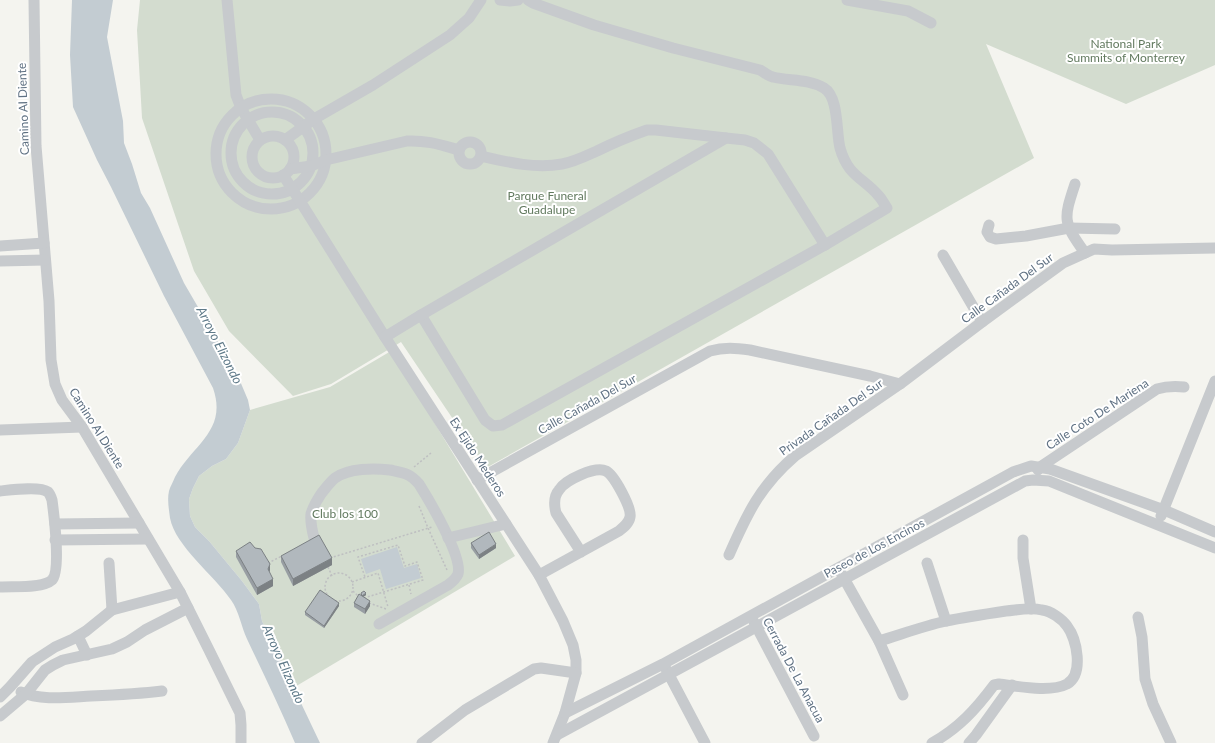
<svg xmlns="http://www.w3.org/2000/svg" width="1215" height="743" viewBox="0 0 1215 743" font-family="Lato,sans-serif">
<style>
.green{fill:#d3dccf}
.water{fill:#c3ccd2}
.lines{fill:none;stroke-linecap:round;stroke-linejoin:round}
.path{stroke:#bebfc1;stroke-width:1.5;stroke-dasharray:2 2;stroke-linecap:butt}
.minor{stroke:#c7cacd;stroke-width:11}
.wall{fill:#989ea3}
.shaded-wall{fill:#7c8184}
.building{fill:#b1b8bd;stroke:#7c8184}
.labels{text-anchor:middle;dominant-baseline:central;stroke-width:4;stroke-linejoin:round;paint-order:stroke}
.park-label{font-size:12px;fill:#627a5f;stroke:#fff}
.street-label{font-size:12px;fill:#5f7183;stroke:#fff}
.water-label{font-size:13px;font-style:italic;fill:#5f7a89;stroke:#fff}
</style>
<rect width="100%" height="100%" fill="#f4f4ef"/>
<!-- green -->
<g class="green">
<path d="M140 0H1215V65L1126 104 986 44 1034 158 486 468 401 342 331 384 293 396 229 331 194 271 142 118 137 30Z"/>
<path d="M391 351 515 556 293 688 262 621 259 604 242 581 209 541 195 527 190 516 189 499 193 488 199 476 212 466 226 459 238 443 250 410 330 387Z"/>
</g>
<!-- water -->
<g class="water">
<path d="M72 0H113L107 37 123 121 124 143 132 164 141 193 150 208 184 283 237 374 248 400 250 410 238 443 226 459 212 466 199 476 193 488 189 499 190 516 195 527 209 541 242 581 259 604 262 621 320 743H295C280 708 263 673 247 639 241 626 239 611 231 600 215 576 175 546 170 518 169 510 167 499 169 491 170 487 173 482 175 477 192 445 228 431 213 388L164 296 111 187 97 160 73 107 70 55Z"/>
<path d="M397 547 404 568 417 564 421 578 386 589 380 569 366 574 361 559Z"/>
</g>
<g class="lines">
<!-- path -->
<g class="path">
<path d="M414 467 431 453"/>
<path d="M419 506 428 528 447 570"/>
<path d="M330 558 432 527"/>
<path d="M268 563 282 556"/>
<path d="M328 567 332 576"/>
<circle cx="339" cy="587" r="14"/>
<path d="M352 582 378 573 388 607"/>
<path d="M409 585 411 594"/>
<path d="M353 591 359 597"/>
<path d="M364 598 423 580 417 562 405 566 398 545 358 557 365 577"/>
<path d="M369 603 386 609"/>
</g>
<!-- minor -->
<g class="minor">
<path d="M34 0 36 146 49 301 51 360 55 384 62 400 82 427 98 454 180 592 209 650 240 713 241 725V743"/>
<path d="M227 0 236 95 241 108 260 140"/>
<path d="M500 0 510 1 518 0"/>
<path d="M847 0 908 11 931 23"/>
<circle cx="271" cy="154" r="55"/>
<circle cx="272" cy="153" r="41"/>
<circle cx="273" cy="157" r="21"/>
<path d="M285 140 314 119 373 85 450 35 469 18 481 0"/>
<circle cx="470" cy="153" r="11"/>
<path d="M481 156C507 162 535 169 562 164 574 162 586 156 597 151 613 143 630 136 647 130H656L726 138"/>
<path d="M290 169 311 166 326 160 407 141C426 140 441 145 459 150"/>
<path d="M283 175 300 201 385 337 539 575 563 621 573 645 576 660V673L565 713 553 743"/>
<path d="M1075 184C1063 220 1063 222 1085 253"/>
<path d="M989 225 987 232 990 237 996 239 1026 236 1069 228 1115 229"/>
<path d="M0 246 44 243"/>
<path d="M943 255 982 322"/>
<path d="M0 261 45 260"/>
<path d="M421 315 485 420 493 426 502 425 825 245 887 208C884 204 882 199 878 195 862 177 848 176 840 148 836 132 839 97 824 88 809 79 789 81 773 77 768 76 764 72 760 70L673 48 594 25 533 3 528 0"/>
<path d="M385 337 421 315 726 138 745 140 754 143 768 154 825 245"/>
<path d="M0 430 82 427"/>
<path d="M1038 470 1040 467 1157 389C1167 386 1174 386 1184 387"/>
<path d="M477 480 710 351C724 347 736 348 750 350L870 376 900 384"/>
<path d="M0 491C10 490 40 486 48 492 50 494 51 497 52 500 54 515 61 571 52 580 42 589 13 586 0 587"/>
<path d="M1161 516 1215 381"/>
<path d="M55 524 139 523"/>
<path d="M314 538C312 530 310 522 311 514 313 507 317 500 321 494 325 489 330 482 335 478 349 468 374 468 390 470 404 473 409 473 419 484 429 500 463 557 458 574 456 579 452 582 448 585L379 624"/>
<path d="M448 538 506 524"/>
<path d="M55 540 148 539"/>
<path d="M1023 540V558L1031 609"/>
<path d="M729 555C747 514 760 486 795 456L900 384 982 322 1063 263 1094 249 1112 250 1215 248"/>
<path d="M109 563 112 610"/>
<path d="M927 563 946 621"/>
<path d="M841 573 879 641 903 695"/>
<path d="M539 575 619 531C624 527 629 523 630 517 632 508 614 475 606 471 595 466 565 480 559 490 553 497 554 505 556 513L581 552"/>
<path d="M1138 617 1142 637 1145 679 1153 704 1171 743"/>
<path d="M754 622 814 736"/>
<path d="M78 636 87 655"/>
<path d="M879 641C902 634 924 626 946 621 966 617 986 614 1006 611 1018 610 1030 607 1042 610 1051 611 1062 619 1067 626 1077 639 1084 674 1067 684 1050 693 1017 686 999 684L994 685C976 709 959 728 932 743"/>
<path d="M666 669 705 743"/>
<path d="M21 692C40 701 70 697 91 696 115 695 138 694 162 691"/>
<path d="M0 697 10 687 32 662 55 647 73 639 86 631 112 610 180 592"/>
<path d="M565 713 663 664 1013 472 1031 466 1050 469 1164 510 1215 532"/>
<path d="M0 716 26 694 45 670 53 665 63 660 112 649 127 642 145 630 188 608"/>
<path d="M557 735 1025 481 1033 480 1049 481 1215 548"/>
<path d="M422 743 465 710 534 669 541 668 576 673"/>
<path d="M969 743 976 735 1012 685"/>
</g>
</g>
<!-- wall -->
<g class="wall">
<path d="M471 543 496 548 479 559 471 548Z"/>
<path d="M236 551 270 570 269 572 273 586 257 595 236 557Z"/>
<path d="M281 556 332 565 293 586 281 562Z"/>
<path d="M361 593 366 595 363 597 370 606 365 614 354 607V603L361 595Z"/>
<path d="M339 606 324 628 305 615V612Z"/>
</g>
<!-- shaded-wall -->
<g class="shaded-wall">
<path d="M496 544V548L479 559V555Z"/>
<path d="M332 558V565L293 586V579Z"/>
<path d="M270 564V570L268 576V569Z"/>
<path d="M273 579V586L257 595V588Z"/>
<path d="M366 593V595L362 598V596Z"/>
<path d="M370 601V606L365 614V609Z"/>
<path d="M339 603V606L324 628V626Z"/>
</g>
<!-- building -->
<g class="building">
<path d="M489 532 496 544 479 555 471 543Z"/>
<path d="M319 535 332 558 293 579 281 556Z"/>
<path d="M250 542 255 548 261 549 270 564 268 569 273 579 257 588 236 551Z"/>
<path d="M320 590 339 603 324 626 305 612Z"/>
<path d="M364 591 366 593 362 596 361 593Z"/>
<path d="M359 594 370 601 365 609 354 603Z"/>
</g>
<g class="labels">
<!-- park labels -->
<g class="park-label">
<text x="1126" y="43">National Park<tspan x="1126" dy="14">Summits of Monterrey</tspan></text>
<text x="547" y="195">Parque Funeral<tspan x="547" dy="14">Guadalupe</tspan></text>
<text x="345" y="513">Club los 100</text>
</g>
<!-- street labels -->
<g class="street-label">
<text transform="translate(23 109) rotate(-92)">Camino Al Diente</text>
<text transform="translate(1007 288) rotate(-36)">Calle Cañada Del Sur</text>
<text transform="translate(587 404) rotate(-29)">Calle Cañada Del Sur</text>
<text transform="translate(1097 414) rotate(-33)">Calle Coto De Mariena</text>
<text transform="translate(831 417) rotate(-35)">Privada Cañada Del Sur</text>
<text transform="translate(97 428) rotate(58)">Camino Al Diente</text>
<text transform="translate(478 457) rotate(57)">Ex Ejido Mederos</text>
<text transform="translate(874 548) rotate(-28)">Paseo de Los Encinos</text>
<text transform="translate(794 670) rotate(62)">Cerrada De La Anacua</text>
</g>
<!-- water labels -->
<g class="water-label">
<text transform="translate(220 345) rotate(63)">Arroyo Elizondo</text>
<text transform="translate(284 664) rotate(66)">Arroyo Elizondo</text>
</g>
</g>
</svg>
